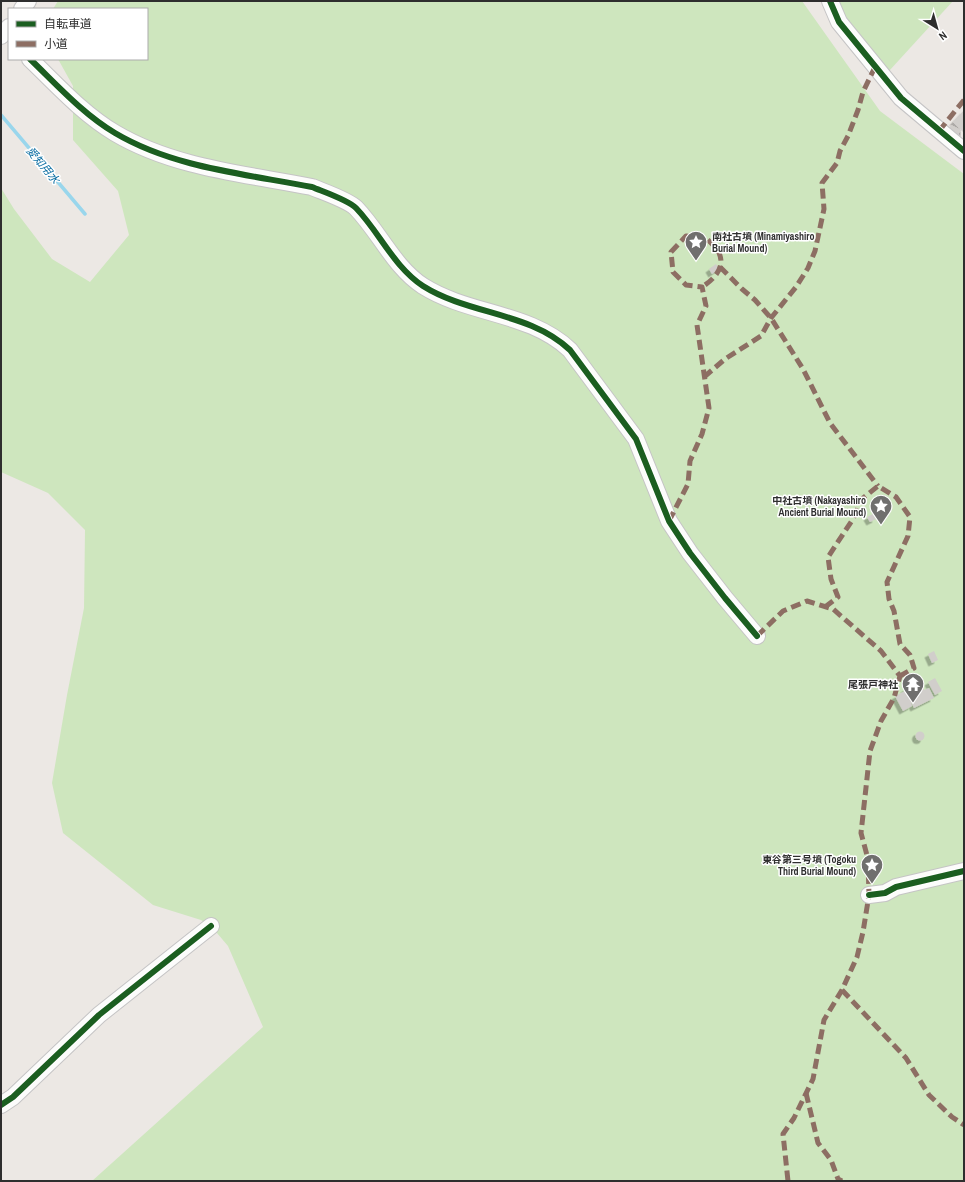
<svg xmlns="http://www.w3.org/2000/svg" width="965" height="1182" viewBox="0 0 965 1182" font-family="'Archivo Narrow','Noto Sans JP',sans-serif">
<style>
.green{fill:#cee6be}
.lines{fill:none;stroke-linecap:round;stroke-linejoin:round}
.stream{stroke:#99d6ec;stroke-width:3.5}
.building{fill:#d1cecb;filter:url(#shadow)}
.minor-casing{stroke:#c5c4c5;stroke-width:18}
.minor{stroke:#fcfcfb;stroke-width:16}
.quiet{stroke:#8d6e63;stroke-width:5;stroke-dasharray:10 5;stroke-linecap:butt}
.cycleway-casing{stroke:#fff;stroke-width:8}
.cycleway{stroke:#1b5e20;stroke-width:6}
.labels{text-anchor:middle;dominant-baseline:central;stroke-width:3;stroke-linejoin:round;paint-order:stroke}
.poi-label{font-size:10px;font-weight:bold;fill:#2e2e2e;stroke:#fff;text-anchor:end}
.water-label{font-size:11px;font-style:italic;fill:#0d6fa3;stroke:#fff}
</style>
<defs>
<filter id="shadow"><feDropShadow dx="-3.5" dy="3.5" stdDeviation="0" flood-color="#0004"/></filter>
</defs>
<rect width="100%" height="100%" fill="#ece8e4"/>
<!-- green -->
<g class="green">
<path d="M58 1H802L880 111 964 174V1181H92L263 1027 228 946 211 926 201 920 153 905 63 833 52 783 67 695 84 608 85 530 48 493 1 472V188L14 209 52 259 90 282 129 235 118 191 73 140V86L58 59H147V9H53Z"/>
<path d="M836 1H953L889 71 842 12Z"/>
</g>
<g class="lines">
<!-- stream -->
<path class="stream" d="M1 115 85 214"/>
</g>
<!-- building -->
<g class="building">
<path d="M964 110V133L953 122Z"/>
<path d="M951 125 961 130 957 136 948 131Z"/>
<path d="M716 264 719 269 712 274 709 269Z"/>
<path d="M873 514 876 519 870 522 867 517Z"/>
<path d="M934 651 938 660 932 663 928 654Z"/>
<path d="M935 678 942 691 935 695 928 682Z"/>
<path d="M918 682 921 683 924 690 929 688 934 698 914 708 911 702 912 706 903 711 895 696 905 691 904 689Z"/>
<circle cx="920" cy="736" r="4.5"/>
</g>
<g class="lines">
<!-- minor casing -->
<g class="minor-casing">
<g id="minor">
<path d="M830 1 839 22 901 98 964 151"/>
<path d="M22 9 28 1"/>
<path d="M1 36 9 27"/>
<path d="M30 59C57 85 83 114 115 133 174 168 246 174 312 187 324 192 348 200 356 208 380 233 394 267 423 286 469 315 530 312 570 350L636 439 669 521 690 553 725 598 757 636"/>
<path d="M869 895 885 893 896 887 964 871"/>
<path d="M1 1105 13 1097 99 1015 211 926"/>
</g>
</g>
<!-- minor -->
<use href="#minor" class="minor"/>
<!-- quiet -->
<g class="quiet">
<path d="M939 131 964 100"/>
<path d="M720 267 742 289 755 300 771 318 803 369 830 423 878 486"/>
<path d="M704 377 725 359 761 336 771 318 796 287 808 268 815 251 824 209 822 183 837 163 840 151 848 136 858 110 863 92 875 67"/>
<path d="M669 521 688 484 690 461 702 434 709 408 697 325 706 306 702 287 686 285 673 272 671 252 686 236 706 238C710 242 717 248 719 253 726 268 713 280 702 287"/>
<path d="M825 607 838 597 831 579 828 557 853 519 862 499 878 486 896 497 910 517 908 536 887 582 889 599 894 611 900 644 910 655 914 668 900 676"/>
<path d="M757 636 783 611 807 601 833 609 881 651 900 676 894 698 881 721 870 751 861 833 868 859 869 895 863 932 857 957 842 990 824 1020 813 1079 794 1118 783 1134 788 1181"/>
<path d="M842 990 906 1058 929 1095 952 1117 964 1125"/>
<path d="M806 1093 818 1143 831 1160 838 1179 842 1181"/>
</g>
<!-- cycleway casing -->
<g class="cycleway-casing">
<g id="cycleway">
<path d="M830 1 839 22 901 98 964 151"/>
<path d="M30 59C57 85 83 114 115 133 174 168 246 174 312 187 324 192 348 200 356 208 380 233 394 267 423 286 469 315 530 312 570 350L636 439 669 521 690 553 725 598 757 636"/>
<path d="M869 895 885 893 896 887 964 871"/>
<path d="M1 1105 13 1097 99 1015 211 926"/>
</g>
</g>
<!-- cycleway -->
<use href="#cycleway" class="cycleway"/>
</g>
<!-- icons -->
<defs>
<g id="sight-pin" transform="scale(1.15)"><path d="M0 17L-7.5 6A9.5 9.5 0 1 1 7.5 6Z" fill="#706f6e" stroke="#fff"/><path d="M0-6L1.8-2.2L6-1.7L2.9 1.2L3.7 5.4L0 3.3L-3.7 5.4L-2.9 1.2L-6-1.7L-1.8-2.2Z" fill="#fff"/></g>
<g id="temple-pin" transform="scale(1.15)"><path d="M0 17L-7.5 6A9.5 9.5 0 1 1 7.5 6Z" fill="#706f6e" stroke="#fff"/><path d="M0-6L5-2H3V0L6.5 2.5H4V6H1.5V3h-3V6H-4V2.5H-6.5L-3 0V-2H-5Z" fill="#fff"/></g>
</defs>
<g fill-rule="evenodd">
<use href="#sight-pin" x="696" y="242"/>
<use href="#sight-pin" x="881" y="506"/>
<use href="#temple-pin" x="913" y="684"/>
<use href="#sight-pin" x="872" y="865"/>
</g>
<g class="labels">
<!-- poi labels -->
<g class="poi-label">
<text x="712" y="236" text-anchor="start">南社古墳 (Minamiyashiro<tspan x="712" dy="12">Burial Mound)</tspan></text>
<text x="866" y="500">中社古墳 (Nakayashiro<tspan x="866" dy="12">Ancient Burial Mound)</tspan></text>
<text x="898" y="684">尾張戸神社</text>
<text x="856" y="859">東谷第三号墳 (Togoku<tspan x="856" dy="12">Third Burial Mound)</tspan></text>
</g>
<!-- water labels -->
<g class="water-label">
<text transform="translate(43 165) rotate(50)">愛知用水</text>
</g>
</g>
<!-- border -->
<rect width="965" height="1182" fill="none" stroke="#2e2e2e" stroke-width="4"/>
<!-- legend -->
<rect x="8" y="8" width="140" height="52" fill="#ffffff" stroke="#ababab"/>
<rect x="16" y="21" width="20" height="6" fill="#1b5e20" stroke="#ababab"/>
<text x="44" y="28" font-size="12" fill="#2e2e2e">自転車道</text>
<rect x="16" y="41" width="20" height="6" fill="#8d6e63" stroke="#ababab"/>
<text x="44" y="48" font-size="12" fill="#2e2e2e">小道</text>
<!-- north arrow -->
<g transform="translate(937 28) rotate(143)" stroke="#ffffff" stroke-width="3" paint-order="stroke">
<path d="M0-3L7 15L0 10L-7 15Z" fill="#2e2e2e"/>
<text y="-6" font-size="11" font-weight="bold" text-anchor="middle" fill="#2e2e2e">N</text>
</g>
</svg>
